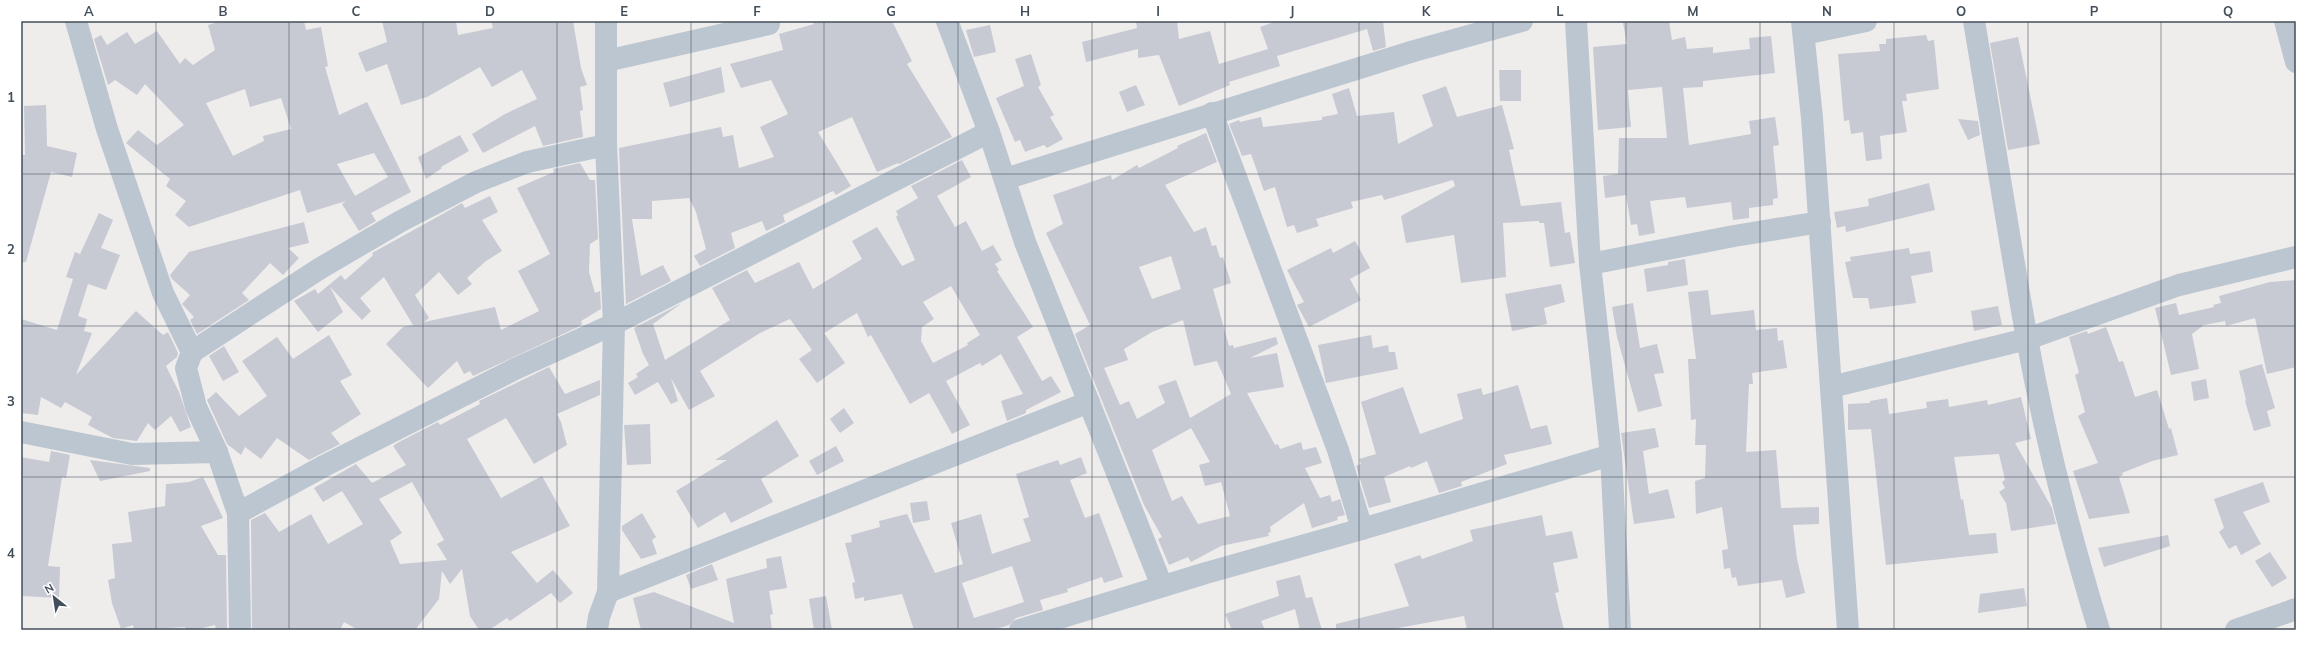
<svg xmlns="http://www.w3.org/2000/svg" width="2317" height="651" viewBox="0 0 2317 651" font-family="Mulish,sans-serif">
<style>
.building{fill:#c7cad3;fill-rule:evenodd}
.lines{fill:none;stroke-linecap:round;stroke-linejoin:round}
.street{stroke:#bbc6d0;stroke-width:22}
.grid{fill:none;stroke:#434e5b;stroke-width:1;stroke-opacity:0.55}
.neatline{fill:none;stroke:#434e5b;stroke-width:1.5}
.grid-label{font-size:13px;text-anchor:middle;font-weight:bold;fill:#434e5b}
</style>
<rect width="100%" height="100%" fill="#efecec"/>
<!-- building -->
<g class="building">
<path d="M222 21H304L306 30 321 27 328 66 325 67 339 115 367 102 411 192 371 213 376 221 359 231 342 204 346 201 307 213 300 190 189 227 175 215 186 201 166 186 170 179 126 143 138 130 157 145 184 125 145 84 137 95 115 80 108 85 94 39 101 35 107 45 127 32 135 44 157 31 180 64 185 58 193 65 215 50 208 25ZM245 89 250 107 281 98 291 129 263 136 264 141 233 156 206 103ZM374 153 388 177 355 196 337 164Z"/>
<path d="M382 21H456L458 35 493 28 491 21H573L581 68 587 85 580 87 583 110 580 111 583 137 543 146 535 126 483 153 472 134 505 114 537 99 522 70 492 87 480 67 427 97 401 105 387 64 366 72 358 53 387 42Z"/>
<path d="M812 21H892L912 61 907 64 952 137 899 164 898 163 877 172 852 117 818 132 851 186 836 195 833 191 783 215 785 222 766 231 762 221 731 233 735 248 700 266 694 256 706 249 696 212 689 198 652 201V219H632L641 276 663 265 671 281 626 304 619 148 721 127 723 137 733 135 739 168 774 157 760 127 788 114 771 80 741 88 730 64 783 50 779 34 814 24Z"/>
<path d="M1136 21H1177L1179 39 1210 31 1219 64 1268 49 1260 27 1277 21H1383L1386 47 1373 51 1367 29 1334 39 1277 56 1280 66 1229 82 1230 85 1179 106 1159 55 1138 58V49L1086 62 1082 42 1137 28Z"/>
<path d="M1633 21H1669L1672 40 1685 37 1687 49 1713 47V53L1750 49 1749 38 1771 36 1775 73 1703 81V87L1683 88 1689 145 1751 134 1749 121 1775 117 1779 145 1773 146 1778 198 1773 199V205L1749 208V218L1733 220 1731 202 1687 208 1685 197 1650 201 1655 233 1639 236 1637 224 1631 225 1626 195 1605 198 1603 176 1618 174 1619 138H1667L1662 87 1628 90 1631 127 1598 130 1593 47 1627 44 1623 23Z"/>
<path d="M990 25 996 52 974 57 966 30Z"/>
<path d="M1926 35 1928 41 1934 40 1939 89 1906 94 1907 101H1902L1907 132 1880 136 1882 159 1866 161 1863 132 1851 134 1849 120 1844 121 1838 54 1880 51 1879 44H1886V39Z"/>
<path d="M2018 37 2040 144 2008 150 1990 43Z"/>
<path d="M1031 54 1041 85 1038 87 1054 115 1050 117 1063 139 1047 148 1044 145 1025 152 1020 140 1015 142 996 98 1024 86 1015 59Z"/>
<path d="M721 67 725 92 670 107 663 83Z"/>
<path d="M1499 70H1521V101H1500Z"/>
<path d="M1136 85 1145 105 1127 112 1119 92Z"/>
<path d="M1446 86 1457 117 1502 105 1514 149 1509 150 1521 206 1561 202 1565 233 1570 232 1575 263 1550 267 1544 223H1539V221L1503 223 1506 277 1461 283 1454 235 1406 243 1401 216 1455 186 1453 180 1384 200 1382 195 1351 202 1353 208 1316 219 1319 226 1297 233 1294 225 1287 227 1275 187 1264 191 1251 154 1242 156 1229 124 1239 120 1240 122 1261 117 1263 127 1322 120V117L1338 114 1332 94 1349 88 1357 116 1394 112 1398 144 1433 126 1422 95Z"/>
<path d="M46 105 47 146 77 153 72 177 51 172 26 262H21V155H25L24 106Z"/>
<path d="M1958 119 1978 121 1980 135 1968 140Z"/>
<path d="M1206 133 1217 162 1165 185 1194 232 1206 227 1212 246 1216 245 1220 258 1223 257 1231 283 1213 289 1229 346 1233 345 1234 348 1276 337 1278 344 1250 358 1277 353 1284 387 1247 393 1275 445 1278 444 1280 449 1301 442 1303 450 1316 447 1322 463 1305 468 1320 498 1330 495 1332 502 1340 499 1345 515 1337 517 1338 520 1312 528 1304 503 1270 527 1271 532 1268 533 1269 536 1221 546 1191 562 1188 557 1169 565 1158 539 1162 537 1144 505 1075 334 1090 325 1046 233 1063 224 1053 195 1111 175 1112 180 1137 165 1139 168 1178 148 1177 146ZM1171 256 1181 289 1152 299 1139 267ZM1183 320 1194 366 1217 361 1231 394 1190 418 1176 380 1158 386 1165 403 1137 419 1129 401 1120 405 1104 368 1128 360 1124 349 1152 332ZM1191 428 1210 462 1199 465 1205 486 1221 482 1230 516 1198 524 1182 496 1172 501 1152 450Z"/>
<path d="M460 135 469 151 441 167 442 168 426 179 418 157Z"/>
<path d="M962 160 971 177 937 196 955 227 966 221 982 251 993 245 1002 260 995 264 999 270 997 271 1033 327 1017 337 1042 381 1051 376 1061 392 1026 410V413L1007 421 1001 401 1023 394 1001 354 982 366 980 363 946 381 970 425 952 434 929 393 910 404 871 335 868 337 857 313 824 333 845 363 817 383 799 359 812 350 790 319 760 333 700 371 715 396 689 410 671 378 678 401 671 404 658 382 635 395 628 383 638 377 636 374 649 365 643 354 634 328 682 303 653 324 665 360 730 320 712 288 747 270 755 283 799 262 813 289 862 259 852 241 877 227 902 266 915 260 896 217 898 215 896 211 918 198 911 186ZM951 286 980 335 967 343 968 345 933 363 921 341 922 327 934 319 923 302Z"/>
<path d="M580 163 590 180H595L598 239 590 244 589 272 595 293 600 291 601 309 581 321 582 324 578 327 473 376 470 371 464 374 457 361 428 388 386 344 403 327 413 325 384 277 360 298 371 311 362 320 330 287 343 312 318 332 294 301 315 289 318 294 341 275 345 280 370 258 373 255 372 253 439 216 462 203 465 208 490 196 498 212 482 220 502 251 486 261 467 278 472 284 458 295 439 272 415 295 429 318 424 322 495 307 501 330 539 311 518 271 550 254 517 188 554 172 553 169Z"/>
<path d="M1929 183 1935 210 1846 232 1845 226 1837 228 1834 212 1869 206 1868 199Z"/>
<path d="M99 213 113 220 101 248 120 255 106 290 88 284 78 316 87 319 84 331 92 333 76 375 136 311 163 335 168 332 178 353 177 357 166 366 179 392 191 427 180 432 171 416 155 430 148 423 137 441 113 438 88 425 92 417 65 402 61 408 41 397 38 415 21 413V319L57 330 73 279 66 277 75 252 80 254Z"/>
<path d="M304 222 309 243 288 248 299 258 283 275 270 263 242 293 249 300 197 334 190 320 194 317 182 304 190 295 172 279 170 275 189 252Z"/>
<path d="M1355 241 1370 268 1350 279 1361 300 1309 327 1297 305 1304 302 1287 270 1331 248 1333 253Z"/>
<path d="M1909 248 1910 254 1930 251 1933 272 1911 276 1916 303 1870 309 1868 298H1853L1845 262 1851 261 1850 257Z"/>
<path d="M1685 259 1688 285 1647 292 1644 269 1668 265V262Z"/>
<path d="M2296 280V367L2267 374 2255 318 2226 326 2225 321 2204 325 2192 334 2199 369 2171 375 2155 308 2176 303 2179 315 2214 307 2213 305 2221 303 2219 296 2270 282Z"/>
<path d="M1561 284 1565 302 1544 308 1547 324 1512 331 1505 294Z"/>
<path d="M1708 290 1711 315 1754 310 1756 330 1777 328 1778 341 1783 340 1787 368 1752 373 1753 384H1749L1746 452 1776 450 1781 508 1819 507V524L1793 525 1797 559 1805 593 1786 598 1782 580 1738 586 1736 577 1732 578 1730 568 1724 569 1722 550 1728 549 1722 507 1696 514 1695 481 1705 478 1706 445H1695L1696 419 1691 420 1688 359H1696L1688 292Z"/>
<path d="M1633 303 1640 348 1657 344 1664 373 1654 374 1662 406 1638 412 1617 337 1612 307Z"/>
<path d="M1998 306 2002 325 1974 331 1971 311Z"/>
<path d="M2106 327 2119 362 2123 361 2135 397 2157 390 2169 429 2171 428 2178 455 2152 461 2122 473 2123 475 2119 477 2130 513 2089 519 2073 471 2098 463 2078 416 2085 412 2075 375 2079 373 2069 337 2087 331 2088 334Z"/>
<path d="M329 335 352 375 340 381 361 414 331 433 340 444 309 460 277 438 261 459 245 447 241 455 227 444 207 400 216 392 239 416 267 396 242 361 277 337 293 359Z"/>
<path d="M1371 335 1373 348 1388 345 1389 352H1395L1398 369 1326 383 1318 345Z"/>
<path d="M224 346 239 372 223 381 209 356Z"/>
<path d="M2262 364 2275 408 2267 411 2271 426 2254 431 2245 401 2246 400 2239 371Z"/>
<path d="M549 367 565 394 600 380V395L557 414 561 422 567 445 534 464 506 418 467 439 501 498 542 476 570 526 511 552 537 583 553 570 573 593 560 603 551 593 510 621 507 618 489 630H479L470 616 462 569 450 584 442 571 439 599 415 630H358L344 622 340 630H260L252 628 251 520 265 513 279 532 311 514 328 544 363 524 342 491 323 502 314 488 356 464 372 483 406 465 393 446 399 442 438 422 440 425 480 404 479 401ZM412 482 444 540 437 544 447 560 400 564 390 541 402 533 379 499Z"/>
<path d="M2206 379 2209 398 2194 401 2191 382Z"/>
<path d="M1518 385 1531 429 1547 425 1552 444 1504 455 1507 464 1461 482 1462 486 1439 493 1427 461 1411 468 1410 466 1384 477 1391 502 1369 508 1356 466 1361 464 1359 459 1376 454 1361 402 1403 387 1420 434 1463 419 1457 394 1481 388 1483 395Z"/>
<path d="M2021 397 2031 439 2015 443 2052 508 2056 524 2011 531 2006 503 1999 492 2005 488 2002 482 2005 480 1999 454 1954 457 1961 500 1963 499 1969 535 1996 533 1998 553 1886 565 1871 429 1848 430V404L1870 403V401L1887 398 1889 414 1927 408 1926 402 1948 399 1949 407 1987 400 1988 405Z"/>
<path d="M844 408 854 423 840 433 830 419Z"/>
<path d="M777 420 799 456 761 479 773 502 731 523 725 512 698 528 676 491 727 460H715Z"/>
<path d="M650 424 651 464 627 465 624 425Z"/>
<path d="M1655 428 1659 447 1643 451 1649 494 1668 489 1675 518 1634 524 1621 433Z"/>
<path d="M836 446 844 461 817 475 809 461Z"/>
<path d="M51 451 70 455 66 478 62 477 48 566 60 567 59 598 21 596V457L49 462Z"/>
<path d="M1081 457 1087 473 1070 480 1085 518 1099 513 1123 577 1104 583 1102 577 1067 589 1068 592 1040 600 1043 610 1016 618 1009 625 993 630H914L902 594 864 601V597L855 599 852 583 855 582 845 543 852 542 851 535 880 527 879 521 907 514 935 573 963 564 951 523 981 514 992 554 1031 541 1023 519 1029 517 1016 474 1058 460 1060 465ZM1012 566 1024 602 974 618 962 583Z"/>
<path d="M90 460 150 468V471L100 481Z"/>
<path d="M203 477 223 518 201 526 218 555H226L227 630H216L215 625 195 630H186L185 627 134 630 133 625 121 629 112 603 108 580 115 578 112 544 132 542 128 512 165 506 166 484 189 482Z"/>
<path d="M2263 482 2270 502 2243 512 2261 544 2241 555 2236 545 2229 549 2219 532 2224 528 2214 499Z"/>
<path d="M927 501 930 520 913 523 910 503Z"/>
<path d="M642 513 656 537 652 540 657 554 641 559 622 530V526Z"/>
<path d="M1542 515 1546 536 1572 531 1578 558 1553 563 1559 592 1555 593 1564 630H1467L1464 616 1387 630H1336V624L1409 606 1394 564 1420 555 1422 559 1473 541 1470 530Z"/>
<path d="M2168 535 2170 546 2104 567 2098 548Z"/>
<path d="M2270 552 2287 578 2272 587 2255 561Z"/>
<path d="M781 556 787 588 769 591 773 614 770 615 772 630H641L633 598 654 592 734 623 726 579 767 568 766 559Z"/>
<path d="M712 564 718 580 691 589 686 575Z"/>
<path d="M1300 575 1306 598 1312 597 1322 630H1300L1295 609 1261 621 1265 630H1232L1225 614 1279 596 1276 581Z"/>
<path d="M2024 588 2027 606 1978 613 1980 594Z"/>
<path d="M826 596 832 630H814L809 599Z"/>
</g>
<g class="lines">
<!-- street -->
<g class="street">
<path d="M76 21 107 129 163 293 192 352 186 368 196 407 217 452 238 513 240 630"/>
<path d="M947 21 989 132 1025 242 1162 586"/>
<path d="M1576 21 1590 264 1611 455 1620 630"/>
<path d="M1802 21 1812 118 1848 630"/>
<path d="M1974 21C1992 127 2008 233 2027 339 2045 437 2070 535 2099 630"/>
<path d="M2285 21 2296 62"/>
<path d="M1804 34 1866 21"/>
<path d="M606 61 769 24"/>
<path d="M1212 113 1338 450 1362 529"/>
<path d="M1005 179 1414 51 1522 21"/>
<path d="M1590 264 1734 236 1820 222"/>
<path d="M192 352 319 269 401 221 476 182 527 162 606 145"/>
<path d="M1831 387 2027 339 2179 285 2296 257"/>
<path d="M21 432 132 454 217 452"/>
<path d="M238 513 324 466 515 369 614 324 989 132"/>
<path d="M608 592 1089 402"/>
<path d="M597 630 599 617 608 592 614 324 606 145V21"/>
<path d="M1020 630 1206 573 1362 529 1611 455"/>
<path d="M2236 630 2296 609"/>
</g>
</g>
<!-- grid -->
<path class="grid" d="M156 21V630M289 21V630M423 21V630M557 21V630M691 21V630M824 21V630M958 21V630M1092 21V630M1225 21V630M1359 21V630M1493 21V630M1626 21V630M1760 21V630M1894 21V630M2028 21V630M2161 21V630M21 174H2296M21 326H2296M21 477H2296"/>
<!-- border -->
<rect width="2317" height="651" fill="none" stroke="#ffffff" stroke-width="44"/>
<!-- north arrow -->
<g transform="translate(54 597) rotate(330)" stroke="#ffffff" stroke-width="3" paint-order="stroke">
<path d="M0-3L7 15L0 10L-7 15Z" fill="#434e5b"/>
<text y="-6" font-size="11" font-weight="bold" text-anchor="middle" fill="#434e5b">N</text>
</g>
<rect x="22" y="22" width="2273" height="607" class="neatline"/>
<g class="grid-label">
<text x="89" y="16">A</text>
<text x="223" y="16">B</text>
<text x="356" y="16">C</text>
<text x="490" y="16">D</text>
<text x="624" y="16">E</text>
<text x="757" y="16">F</text>
<text x="891" y="16">G</text>
<text x="1025" y="16">H</text>
<text x="1158" y="16">I</text>
<text x="1292" y="16">J</text>
<text x="1426" y="16">K</text>
<text x="1560" y="16">L</text>
<text x="1693" y="16">M</text>
<text x="1827" y="16">N</text>
<text x="1961" y="16">O</text>
<text x="2094" y="16">P</text>
<text x="2228" y="16">Q</text>
<text x="11" y="102">1</text>
<text x="11" y="254">2</text>
<text x="11" y="406">3</text>
<text x="11" y="558">4</text>
</g>
</svg>
